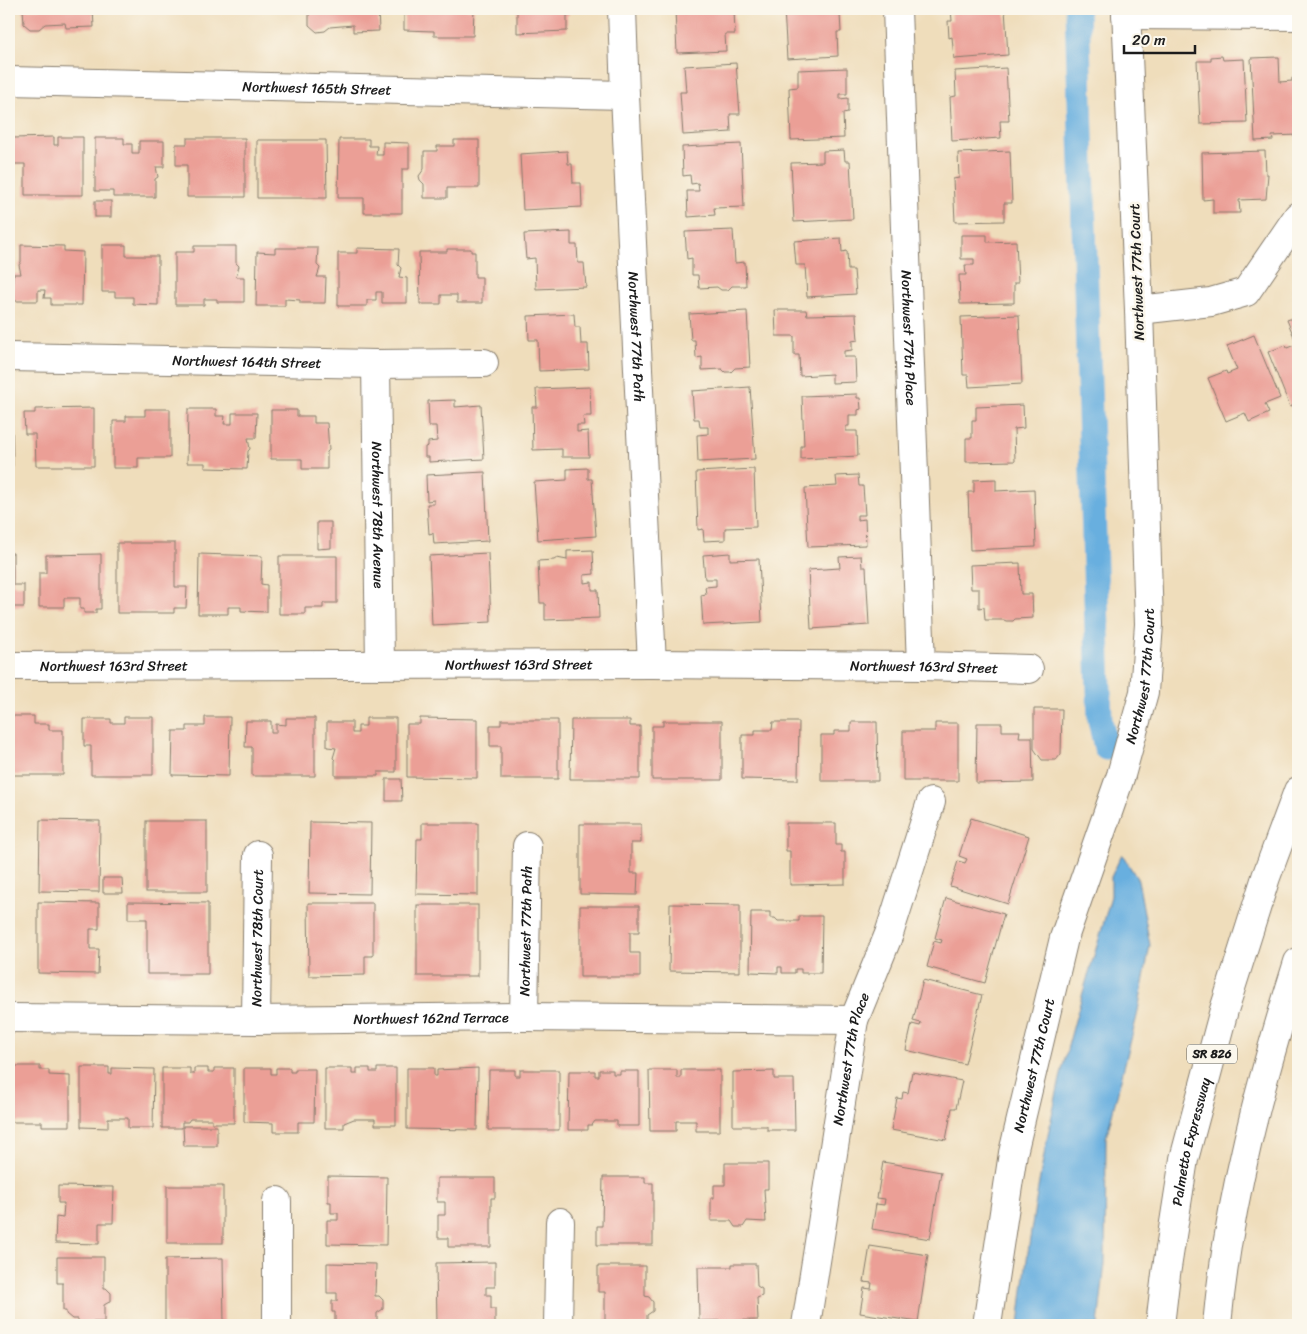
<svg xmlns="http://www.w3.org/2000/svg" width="1307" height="1334" viewBox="0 0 1307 1334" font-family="Sriracha,sans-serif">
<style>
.water{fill:#68afdf;stroke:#42667e}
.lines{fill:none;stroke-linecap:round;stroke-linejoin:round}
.canal{stroke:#68afdf;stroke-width:25}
.building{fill:#eb9f96}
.minor-casing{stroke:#867c6c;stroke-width:30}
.highway-casing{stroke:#867c6c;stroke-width:30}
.minor{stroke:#fff;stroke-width:28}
.highway{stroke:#fff;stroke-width:28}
.labels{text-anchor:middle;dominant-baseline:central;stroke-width:5;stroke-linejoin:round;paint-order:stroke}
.shield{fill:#fbf7ec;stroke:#5f5e5a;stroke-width:1}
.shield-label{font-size:12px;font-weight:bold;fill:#1c1c1c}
.street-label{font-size:14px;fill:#1c1c1c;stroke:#fbf7ec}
</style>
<rect width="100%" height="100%" fill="#fbf7ec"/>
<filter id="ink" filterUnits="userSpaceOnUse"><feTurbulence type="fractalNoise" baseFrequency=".02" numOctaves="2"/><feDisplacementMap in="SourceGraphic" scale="10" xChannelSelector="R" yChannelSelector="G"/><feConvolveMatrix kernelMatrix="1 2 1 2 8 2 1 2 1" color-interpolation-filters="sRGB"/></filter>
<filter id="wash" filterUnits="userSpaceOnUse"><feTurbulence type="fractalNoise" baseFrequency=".0096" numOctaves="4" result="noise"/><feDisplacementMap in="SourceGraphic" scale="20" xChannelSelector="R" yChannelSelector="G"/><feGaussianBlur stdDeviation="1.12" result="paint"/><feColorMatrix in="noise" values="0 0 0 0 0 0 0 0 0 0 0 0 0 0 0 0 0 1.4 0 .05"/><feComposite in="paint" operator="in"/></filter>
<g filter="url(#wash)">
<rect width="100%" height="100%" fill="#efddbb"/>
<!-- water -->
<path class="water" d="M1122 854 1138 880 1150 945 1137 1016 1106 1138 1105 1263 1098 1325H1019C1029 1231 1045 1137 1068 1046 1081 995 1098 946 1111 896V877Z"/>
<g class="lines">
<!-- canal -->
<path class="canal" d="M1077 9 1098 661 1100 720 1106 748"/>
</g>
<g id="blocks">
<!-- building -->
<g class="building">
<path d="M23 9H93L94 27 66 28 65 23 45 24 39 29H30L24 24Z"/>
<path d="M309 9H378L379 31 353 32V25L330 27 325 31 317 32 309 25Z"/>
<path d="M404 9H474L473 36H434V31L404 30Z"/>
<path d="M517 9H569V15H567V31L517 33Z"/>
<path d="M680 9H734L735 34H725L726 51 677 53 675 10Z"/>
<path d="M784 9H835L836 14H840L841 32H837L838 56 787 59Z"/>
<path d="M951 9H1005L1008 55 954 59 952 37 949 38 948 21H952Z"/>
<path d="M1222 56 1223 60 1244 59 1247 123 1200 124 1197 61H1211V57Z"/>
<path d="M1279 57 1280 82 1292 81V78H1298V135L1272 136 1273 140 1255 141 1251 58Z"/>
<path d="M736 63 740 114H730L731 132 683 135 680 92H686L684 66Z"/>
<path d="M847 68V94H840V99L848 98V112L843 113 844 138 791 140 789 88 798 87V70Z"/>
<path d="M1006 68 1009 121H1000L1001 138 952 141 950 97 956 96 955 71Z"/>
<path d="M54 137V145H58V137H83V195H25V164H13V138Z"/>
<path d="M95 138H124V144H132V153H139V141H164V167H156L158 177 155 179V197H113V191H95Z"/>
<path d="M187 138H245V197H187V165H176V144H187Z"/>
<path d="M339 139H369V146H377L376 155H383V142L409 143V169H402V213H364V198H338Z"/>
<path d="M257 140H326L327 198H257Z"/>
<path d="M454 140H479V188H447V198H424V184L420 180 419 176 424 169V151H437V146H454Z"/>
<path d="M741 144 744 207 714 208 715 215 688 217 687 191H699L698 183 691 184 690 175 683 176 682 147Z"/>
<path d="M844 150 845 161H850L853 219 794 222 791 163 823 162V151Z"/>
<path d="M567 151 568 164H572L573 183H581L582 207 523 210 520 154Z"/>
<path d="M1010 151 1012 203H1004V221L955 222 953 179 959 178 958 153Z"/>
<path d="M1265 151 1266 174H1268L1266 199 1239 200 1240 213H1213V199L1203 200 1202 153Z"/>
<rect x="95" y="201" width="16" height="16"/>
<path d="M733 230 735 263 745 262 746 286H732L728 290H721L717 287 699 288 698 275H692V258L687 259 685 232Z"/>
<path d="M571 232V245H577L578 263H584L586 287 536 289 535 258 526 259 524 234Z"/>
<path d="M961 235H987V242L1016 241 1018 283H1014V303L960 304 959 275H966L965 265H974V259H961Z"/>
<path d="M841 238 842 252 847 251 848 270H854L856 294 807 297 805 265H796L794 241Z"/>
<path d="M21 245 64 246V251L83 252 82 305H51V298H44L45 290H38V301H12L13 274H21L19 265 21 262Z"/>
<path d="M102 245H126V256H158V305L133 304V297H115V292H102Z"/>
<path d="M194 246H236V263L239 266 236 277H244V302H217V299H204V305H175V252H194Z"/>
<path d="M275 248H318L317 265 320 268 317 277H326L325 303H300V300L285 299V306H256L257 252 275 253Z"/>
<path d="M357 248 399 249 398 265 401 268 399 277 407 278V303H382V292H376V300H367V306H338V253H357Z"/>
<path d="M447 249H471V252H475V277H482V303H457V295H441V304H420L419 252H447Z"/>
<path d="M775 310H806L807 315 856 314 858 340 852 341V350L844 351V357H855L856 382 832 383V374L800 376 799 355H794V336H776Z"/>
<path d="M747 311 750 367 735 368 731 372H725L722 369 702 370V357L696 358 695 340H691L689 314Z"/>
<path d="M574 314 575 327H580L581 344H588L589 369 539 371 538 340H529L528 316Z"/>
<path d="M1019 315 1022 384 969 387 968 375H963L961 317Z"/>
<path d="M1298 316V403L1290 407 1268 352 1286 345 1287 348 1297 344 1287 320Z"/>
<path d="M1254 335 1280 398 1265 404 1269 413 1249 422 1245 413 1226 421 1208 378 1226 371 1227 374 1237 370 1227 346Z"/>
<path d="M590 387 591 416H583L584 425H577V432L588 431 589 457H562V449L533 450 532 407H537L536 389Z"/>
<path d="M750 387 755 459 698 462 697 435 708 434V427H700L699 419H694L692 391Z"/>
<path d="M857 394V398H860L861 409 858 410V415H849V426H846V431H857L858 456 801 459V446H804L802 396Z"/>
<path d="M455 400V407L481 405 484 459 429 462V457H425V447L428 446V442L437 441 436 426H429L428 401Z"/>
<path d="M1023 405 1024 428 1014 429 1015 461 966 462V438H972V420H976V407Z"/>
<path d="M9 407H12L13 466H9Z"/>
<path d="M94 408V466H36L35 434H25L24 413H35V409Z"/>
<path d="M145 409H170V458H138V468H113V421H126V416H145Z"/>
<path d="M188 409H216V416H225L224 424H232V413H257L256 438H248L250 449 248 451 247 469 205 468V463H187Z"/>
<path d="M271 410H297V416H314V423H327L329 450 327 452V469H302V459H271Z"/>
<path d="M588 468V479H592L596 536 538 540 534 482 567 480V469Z"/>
<path d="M754 469 756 527 725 528V540L704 541 703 529 698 530 696 472Z"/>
<path d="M485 472 488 541 434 544 433 533 429 534 427 504H434V500L427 501 426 475Z"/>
<path d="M858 475 859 486H863L865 515H857V520L865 519 866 545 808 547 805 488 837 486 836 476Z"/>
<path d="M996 479V491L1034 489 1036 547 970 550 968 492H974V480Z"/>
<path d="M317 522H331V548L317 549Z"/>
<path d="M117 543H175V587H187L186 608H174V613H117Z"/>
<path d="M593 550 594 574 584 575V583L592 582V590H598L599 618 545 620V603H540L538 561 554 560 557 558 567 560V551Z"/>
<path d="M9 553H13V585H24V607H13V613H9Z"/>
<path d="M488 553 491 622 432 625 429 556Z"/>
<path d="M730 553V560L759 559 762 622 703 625 701 595 706 594 705 587 716 586V579H705L703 555Z"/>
<path d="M101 554V609H96V613H84V609H80V598H64V607H39V573H46V555Z"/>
<path d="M199 554 262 556 261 584 267 585V612L241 611V607H228V614H198Z"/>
<path d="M279 556H337V603H323V608H305V614H279Z"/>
<path d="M861 556 862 567H866L869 625 811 629 808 570 840 568 839 557Z"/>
<path d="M1020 563 1021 594H1032L1033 618 1015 619 1013 621H1006L1004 620H985L984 607 979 608V589H971L970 565Z"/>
<path d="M1034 709H1062L1061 754 1056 760H1042L1034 749Z"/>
<path d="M9 716H34V724H49V730H63V775H9Z"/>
<path d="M124 717H153V775H91V746H84V719H111V723H124Z"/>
<path d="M205 717H230L229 776 172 775 173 731H187V726H205Z"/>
<path d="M286 718H315V776H252V747H245L246 721H271V733H276V724L286 725Z"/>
<path d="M366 718H396V772H378V776H335V760L333 758 336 748 327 747V722H352V733H358V726H366Z"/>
<path d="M420 718 477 719V778L407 777V724H420Z"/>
<path d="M501 720H558V779H501V746H490V725H501Z"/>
<path d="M571 720H630V726H640V779H570Z"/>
<path d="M663 721H722V780H652V726H663Z"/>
<path d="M773 722H799L798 780 742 779V735H755V730H772Z"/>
<path d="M851 722H877L878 781H821V735H834V731H851Z"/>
<path d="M935 723H958V781H903V731H935Z"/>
<path d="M977 723H1002V731H1020L1019 737H1032L1033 782 976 783Z"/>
<path d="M386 779H401L402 801H386Z"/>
<path d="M971 818 1029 836 1008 904 950 886 958 861 965 863 967 859 959 856Z"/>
<path d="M40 820 100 821 99 892 39 891Z"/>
<rect x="146" y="821" width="61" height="71"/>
<path d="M310 822 371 823 370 894 309 893Z"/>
<path d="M422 823H478V895L416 894 417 839H422Z"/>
<path d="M786 823H836V845H841V852H845V884L790 885V851H786Z"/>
<path d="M580 824H641V843H631V873H638L637 895 580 894Z"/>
<path d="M103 878H122L123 893H103Z"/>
<path d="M946 898 1004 914 985 983 927 967 934 941 941 943 942 940 935 938Z"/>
<path d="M38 902 99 903V929H90V949H99L98 974 38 973Z"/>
<path d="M128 902 208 903V974H147V919H128Z"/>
<path d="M308 903H373V956H365V975L309 976Z"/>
<path d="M670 904 740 905V972L669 971Z"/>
<rect x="417" y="905" width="61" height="71"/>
<path d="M580 906H639V932H630V953H640V977H580Z"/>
<path d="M751 912H770V918H775L778 921H799V916H822L821 973H801V969H795V973H782V967H778V973L750 972Z"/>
<path d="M923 980 982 995 965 1064 906 1050 912 1024 920 1026 921 1023 913 1021Z"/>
<path d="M9 1066H40V1070H49V1075L70 1076V1126H42V1122H9Z"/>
<path d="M81 1067H109V1074H112V1068L154 1069 153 1128H128V1118H108V1128L81 1127Z"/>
<path d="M162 1068H190V1074H194V1068H208V1072H214V1068H234V1123H212V1119H190L188 1122H182V1128H162Z"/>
<path d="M244 1068H271V1074H276V1068H290V1072H295V1069H315L314 1122H298V1132H273V1123L244 1122Z"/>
<path d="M325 1068H352V1074H357V1068H370V1072H377V1068H396V1125H375V1119H354L344 1123V1128H325Z"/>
<path d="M407 1068H434V1076H437V1070L478 1068 477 1130 407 1129Z"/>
<path d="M489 1070H515V1076H520V1070H559V1130H488Z"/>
<path d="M599 1070H613V1074H620V1071H639V1126H617V1121H595L592 1125H588V1130H568L569 1071H595V1076H599Z"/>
<path d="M649 1070H677V1078H681V1070H720V1131H696V1121H676V1131H650Z"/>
<path d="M774 1071V1079H794L795 1130H767V1126H733V1072Z"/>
<path d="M912 1072 962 1081 956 1108H952L946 1140 891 1130 897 1098 902 1099 903 1092 908 1093Z"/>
<path d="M183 1126H217V1146H184Z"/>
<path d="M883 1162 941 1172 930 1239 872 1229 876 1204 884 1205 885 1199 877 1198Z"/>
<path d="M725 1163H768V1189H764L766 1222 747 1221 743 1227H735L731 1221H711V1198H714V1185H725Z"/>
<path d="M328 1176 387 1177 386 1245 327 1244V1220H338V1213H331V1202H328Z"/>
<path d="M603 1177H645V1183H653V1245H597V1226H602Z"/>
<path d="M437 1178H495V1198H491V1247H448V1238H438V1215H445V1202H437Z"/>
<path d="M58 1186 114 1187 113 1223H99V1244L55 1243 56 1217 63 1218 64 1203H58Z"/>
<rect x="167" y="1186" width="56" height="57"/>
<path d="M870 1246 928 1255 918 1322 860 1313 864 1288 871 1289 872 1283 864 1282Z"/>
<path d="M57 1257H104V1288H106L111 1293V1301L104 1305V1322H78V1319H72L66 1314V1311H63V1283H57Z"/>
<path d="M223 1258 224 1325H165V1259Z"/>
<path d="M495 1262V1287H486V1295H491V1309H495V1325H437L436 1263Z"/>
<path d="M327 1263 376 1264 375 1296H379L383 1300V1309L377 1313V1325H335V1312H332V1301H337V1293H327Z"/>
<path d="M732 1264H756L757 1286 762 1289V1296L757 1298 758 1320 699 1321 698 1267H732Z"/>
<path d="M598 1266H645V1296L649 1297 653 1302V1311L647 1315V1325H605V1292H598Z"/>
</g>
</g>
</g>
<g filter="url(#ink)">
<use href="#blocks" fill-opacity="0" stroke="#867c6c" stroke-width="1"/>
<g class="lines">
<!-- minor casing -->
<g class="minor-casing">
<g id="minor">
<path id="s1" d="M622 9 625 95 652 664"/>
<path id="s2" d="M897 9 921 666"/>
<path d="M1126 15 1298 16"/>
<path id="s3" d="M9 81 625 95"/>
<path d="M1139 310 1211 302 1246 292 1298 216"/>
<path id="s4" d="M9 357 376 364 484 363"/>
<path id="s5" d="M376 364 380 665"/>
<path id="s6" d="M9 666 652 664 921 666 1029 669"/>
<path id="s7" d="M524 1017 527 846"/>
<path id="s8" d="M9 1018 256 1020 524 1017 854 1020"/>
<path id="s9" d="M256 1020 258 855"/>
<path d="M277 1201V1325"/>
<path d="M558 1325 560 1222"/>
<path id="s10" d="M806 1325 854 1020 889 934 931 802"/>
<path id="s11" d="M987 1325 1013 1153 1064 938 1121 775 1144 692 1149 624 1139 310 1126 9"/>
</g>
</g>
<!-- highway casing -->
<g class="highway-casing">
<g id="highway">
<path id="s12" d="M1160 1325 1166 1274 1184 1159 1224 1010 1266 877 1298 791"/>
<path d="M1217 1325C1228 1202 1261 1080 1298 962"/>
</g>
</g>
<!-- minor -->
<use href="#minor" class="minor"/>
<!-- highway -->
<use href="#highway" class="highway"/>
</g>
</g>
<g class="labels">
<!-- shield labels -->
<rect class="shield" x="1187" y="1044.5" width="50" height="19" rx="4"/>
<g class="shield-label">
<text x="1212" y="1054">SR 826</text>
</g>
<!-- street labels -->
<g class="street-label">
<text stroke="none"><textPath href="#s3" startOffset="308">Northwest 165th Street</textPath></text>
<text transform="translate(1137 272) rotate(-92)">Northwest 77th Court</text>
<text stroke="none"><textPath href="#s1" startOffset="328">Northwest 77th Path</textPath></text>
<text stroke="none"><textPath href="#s2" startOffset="329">Northwest 77th Place</textPath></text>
<text stroke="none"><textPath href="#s4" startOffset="238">Northwest 164th Street</textPath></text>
<text stroke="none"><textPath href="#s5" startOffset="151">Northwest 78th Avenue</textPath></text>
<text stroke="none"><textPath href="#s6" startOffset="105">Northwest 163rd Street</textPath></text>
<text stroke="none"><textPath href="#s6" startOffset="510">Northwest 163rd Street</textPath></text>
<text stroke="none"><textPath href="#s6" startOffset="915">Northwest 163rd Street</textPath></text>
<text stroke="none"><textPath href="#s11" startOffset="669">Northwest 77th Court</textPath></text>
<text stroke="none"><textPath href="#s7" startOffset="86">Northwest 77th Path</textPath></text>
<text stroke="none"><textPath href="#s9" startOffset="82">Northwest 78th Court</textPath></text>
<text stroke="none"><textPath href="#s8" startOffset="422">Northwest 162nd Terrace</textPath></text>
<text stroke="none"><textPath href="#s10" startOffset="270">Northwest 77th Place</textPath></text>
<text stroke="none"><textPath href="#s11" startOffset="264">Northwest 77th Court</textPath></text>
<text stroke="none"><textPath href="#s12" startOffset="186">Palmetto Expressway</textPath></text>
</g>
</g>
<!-- margin -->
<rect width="1307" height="1334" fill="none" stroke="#fbf7ec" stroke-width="30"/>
<!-- scale -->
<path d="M1124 45v8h71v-8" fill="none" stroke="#1c1c1c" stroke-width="2.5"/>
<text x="1132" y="45" font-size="15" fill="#1c1c1c" stroke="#fbf7ec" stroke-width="4" paint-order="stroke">20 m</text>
</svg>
